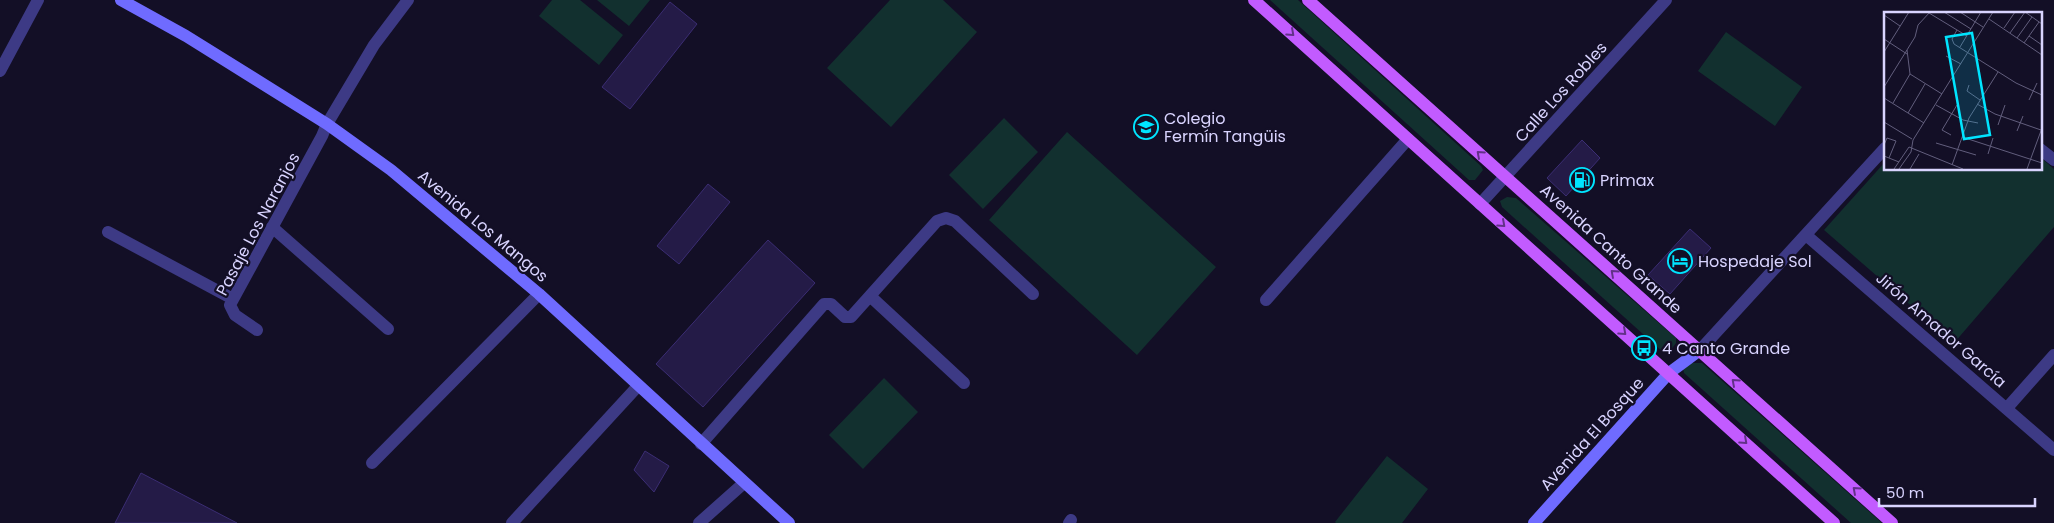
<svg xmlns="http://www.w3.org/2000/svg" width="2054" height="523" font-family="Poppins,sans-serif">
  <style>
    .green { fill: #12302f }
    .building { fill: #241b47; stroke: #3b2d73 }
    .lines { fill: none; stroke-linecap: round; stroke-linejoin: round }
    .street { stroke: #3d3a85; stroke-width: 12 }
    .secondary { stroke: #6f6bff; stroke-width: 12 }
    .primary { stroke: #c25bff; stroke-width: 12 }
    .oneway { stroke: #623188 }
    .labels { text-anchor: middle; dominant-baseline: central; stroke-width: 4.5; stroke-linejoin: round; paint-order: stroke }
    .street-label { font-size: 16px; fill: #d9d4ff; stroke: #130f26 }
    .poi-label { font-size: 16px; fill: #d9d4ff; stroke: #130f26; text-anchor: start }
    .inset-road { fill: none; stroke: #625e7d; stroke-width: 1 }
    .view { fill: #00e5ff; fill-opacity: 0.15; stroke: #00e5ff; stroke-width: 2.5 }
    .inset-edge { fill: none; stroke: #d9d4ff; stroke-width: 2.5 }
  </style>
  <rect width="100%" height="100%" fill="#130f26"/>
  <!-- green -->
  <path class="green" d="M 552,0 L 580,0 L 623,35 L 599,65 L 539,16 Z
    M 597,0 L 650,0 L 629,26 Z
    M 890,0 L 943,0 L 977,32 L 891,127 L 827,68 Z
    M 1270,0 L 1298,0 L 1481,166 L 1483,170 L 1475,180 L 1469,180 Z
    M 1726,32 L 1802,87 L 1775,126 L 1698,71 Z
    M 1004,118 L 1038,152 L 983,209 L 949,175 Z
    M 1067,132 L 1216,267 L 1137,355 L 989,220 Z
    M 2040,157 L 2054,169 L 2054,227 L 1954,343 L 1824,230 L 1885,162 L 1885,169 L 2040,169 Z
    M 1507,197 L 1516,198 L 1676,338 L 1676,343 L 1670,351 L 1664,353 L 1502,207 L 1500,201 Z
    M 1689,363 L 1702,363 L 1882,523 L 1851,523 L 1684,373 L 1683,368 Z
    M 884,378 L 918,412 L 863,469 L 829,435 Z
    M 1387,456 L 1428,489 L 1402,523 L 1336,523 L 1335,522 Z"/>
  <!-- building -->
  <path class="building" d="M 670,2 L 697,24 L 630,109 L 602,87 Z
    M 1582,140 L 1600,158 L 1566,196 L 1547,178 Z
    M 708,184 L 730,202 L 679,264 L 657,246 Z
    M 1690,229 L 1711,248 L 1670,294 L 1648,275 Z
    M 768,240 L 815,283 L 703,407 L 656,364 Z
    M 645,451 L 669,466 L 654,492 L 634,470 Z
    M 141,473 L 237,523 L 115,523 Z"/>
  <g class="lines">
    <!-- street -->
    <path class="street" d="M 0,71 L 38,0
      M 2040,149 L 2054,160
      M 1480,204 L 1666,0
      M 272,227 L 388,329
      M 108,232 L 233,299
      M 1806,235 L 2054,450
      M 870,296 L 964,383
      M 1266,300 L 1408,139
      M 257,330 L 235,315 L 230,305 L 322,136 L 327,124 L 374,45 L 408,0
      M 1700,350 L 1885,148
      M 2007,408 L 2054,355
      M 701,444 L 824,304 L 831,304 L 845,317 L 851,317 L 937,221 L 946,218 L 955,221 L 1033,294
      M 372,463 L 539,294
      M 512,523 L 638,386
      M 699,523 L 744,483
      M 1069,523 L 1071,520"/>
    <!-- secondary -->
    <path class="secondary" d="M 121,0 L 186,36 L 327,124 L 391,170 L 539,294 L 789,523
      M 1534,523 L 1669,373 L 1700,350"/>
    <!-- primary -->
    <path class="primary" d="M 1254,0 L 1834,523
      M 1308,0 L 1892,523"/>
  </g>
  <!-- one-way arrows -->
  <defs><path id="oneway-chevron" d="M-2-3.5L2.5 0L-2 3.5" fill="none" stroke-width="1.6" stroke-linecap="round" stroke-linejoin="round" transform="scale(1.25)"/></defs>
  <g class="oneway">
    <use href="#oneway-chevron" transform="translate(1291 33) rotate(42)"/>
    <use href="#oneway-chevron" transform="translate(1480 154) rotate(-138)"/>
    <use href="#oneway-chevron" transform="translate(1502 224) rotate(42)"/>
    <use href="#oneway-chevron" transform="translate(1614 273) rotate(-138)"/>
    <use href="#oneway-chevron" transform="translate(1623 332) rotate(42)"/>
    <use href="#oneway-chevron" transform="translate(1735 382) rotate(-138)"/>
    <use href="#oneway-chevron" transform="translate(1744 441) rotate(42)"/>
    <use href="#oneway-chevron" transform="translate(1856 490) rotate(-138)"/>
  </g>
  <!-- icons -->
  <defs>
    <symbol id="school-ring" viewBox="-11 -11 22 22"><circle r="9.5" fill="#130f26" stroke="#00e5ff" stroke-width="1.5"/><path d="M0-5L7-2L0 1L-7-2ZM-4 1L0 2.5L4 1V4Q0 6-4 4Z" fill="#00e5ff"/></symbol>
    <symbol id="fuel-ring" viewBox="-11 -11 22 22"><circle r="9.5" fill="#130f26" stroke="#00e5ff" stroke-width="1.5"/><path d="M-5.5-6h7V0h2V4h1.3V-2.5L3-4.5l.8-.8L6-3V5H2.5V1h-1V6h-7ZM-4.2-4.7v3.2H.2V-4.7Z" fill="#00e5ff"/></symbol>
    <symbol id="hotel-ring" viewBox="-11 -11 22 22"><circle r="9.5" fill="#130f26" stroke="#00e5ff" stroke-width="1.5"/><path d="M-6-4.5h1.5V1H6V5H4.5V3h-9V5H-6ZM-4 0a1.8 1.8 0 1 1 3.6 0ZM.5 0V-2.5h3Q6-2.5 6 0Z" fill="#00e5ff"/></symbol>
    <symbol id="bus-ring" viewBox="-11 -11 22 22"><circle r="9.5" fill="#130f26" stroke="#00e5ff" stroke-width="1.5"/><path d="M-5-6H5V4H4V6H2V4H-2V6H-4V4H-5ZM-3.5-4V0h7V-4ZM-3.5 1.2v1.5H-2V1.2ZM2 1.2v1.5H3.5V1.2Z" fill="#00e5ff"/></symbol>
  </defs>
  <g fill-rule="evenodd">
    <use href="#school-ring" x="1132" y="113" width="28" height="28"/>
    <use href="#fuel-ring" x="1568" y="166" width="28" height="28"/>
    <use href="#hotel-ring" x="1666" y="247" width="28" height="28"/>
    <use href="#bus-ring" x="1630" y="334" width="28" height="28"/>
  </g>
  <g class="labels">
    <!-- street labels -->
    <g class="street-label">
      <text transform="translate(1561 92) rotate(-48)">Calle Los Robles</text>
      <text transform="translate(258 224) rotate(-62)">Pasaje Los Naranjos</text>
      <text transform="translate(483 226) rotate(40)">Avenida Los Mangos</text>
      <text transform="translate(1611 249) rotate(42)">Avenida Canto Grande</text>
      <text transform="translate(1941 330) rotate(41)">Jirón Amador García</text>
      <text transform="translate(1592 434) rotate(-48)">Avenida El Bosque</text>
    </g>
    <!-- poi labels -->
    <g class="poi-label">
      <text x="1164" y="118">Colegio<tspan x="1164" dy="18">Fermín Tangüis</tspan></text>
      <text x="1600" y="180">Primax</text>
      <text x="1698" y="261">Hospedaje Sol</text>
      <text x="1662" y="348">4 Canto Grande</text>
    </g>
  </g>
  <!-- overview -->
  <g transform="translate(1884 12)">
    <rect width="158" height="158" fill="#130f26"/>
    <path class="inset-road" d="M 60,0 L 87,17M 76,0 L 99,15M 141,0 L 158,12M 45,1 L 83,24M 0,3 L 16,14M 105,7 L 158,43M 120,16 L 131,0M 73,18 L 68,27 L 70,32 L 132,71 L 158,83M 126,21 L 141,0M 145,24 L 158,33M 133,26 L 148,5M 0,27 L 23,42M 140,31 L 155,10M 76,35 L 97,0M 23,38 L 26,62 L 58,82M 0,40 L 25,0M 62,44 L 77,52M 85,73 L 83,79 L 96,88M 0,75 L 31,25 L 34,13 L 46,0M 0,86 L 40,111M 145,88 L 153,71M 9,91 L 26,62M 93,92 L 111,102 L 157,118M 52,93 L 79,108 L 94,111M 24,101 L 41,72M 0,110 L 28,127M 114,113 L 121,93M 133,119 L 139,104M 67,123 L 58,118 L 73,93M 78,125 L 158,151M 52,131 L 92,143M 0,133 L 3,126 L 12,129 L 5,146M 25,135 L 79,157M 104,142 L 109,126M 0,144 L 15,150M 68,153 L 85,106 L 114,60M 10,157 L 25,135M 15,157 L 27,140 L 29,128 L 109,0M 26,157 L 35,142M 143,157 L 158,116"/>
    <path class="view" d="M 88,21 L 106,123 L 80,127 L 62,25 Z"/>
    <rect width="158" height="158" class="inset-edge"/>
  </g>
  <!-- scale -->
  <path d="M1879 498v8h156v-8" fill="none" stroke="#d9d4ff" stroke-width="2.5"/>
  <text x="1886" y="498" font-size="15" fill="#d9d4ff" stroke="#130f26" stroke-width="4" paint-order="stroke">50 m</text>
</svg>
